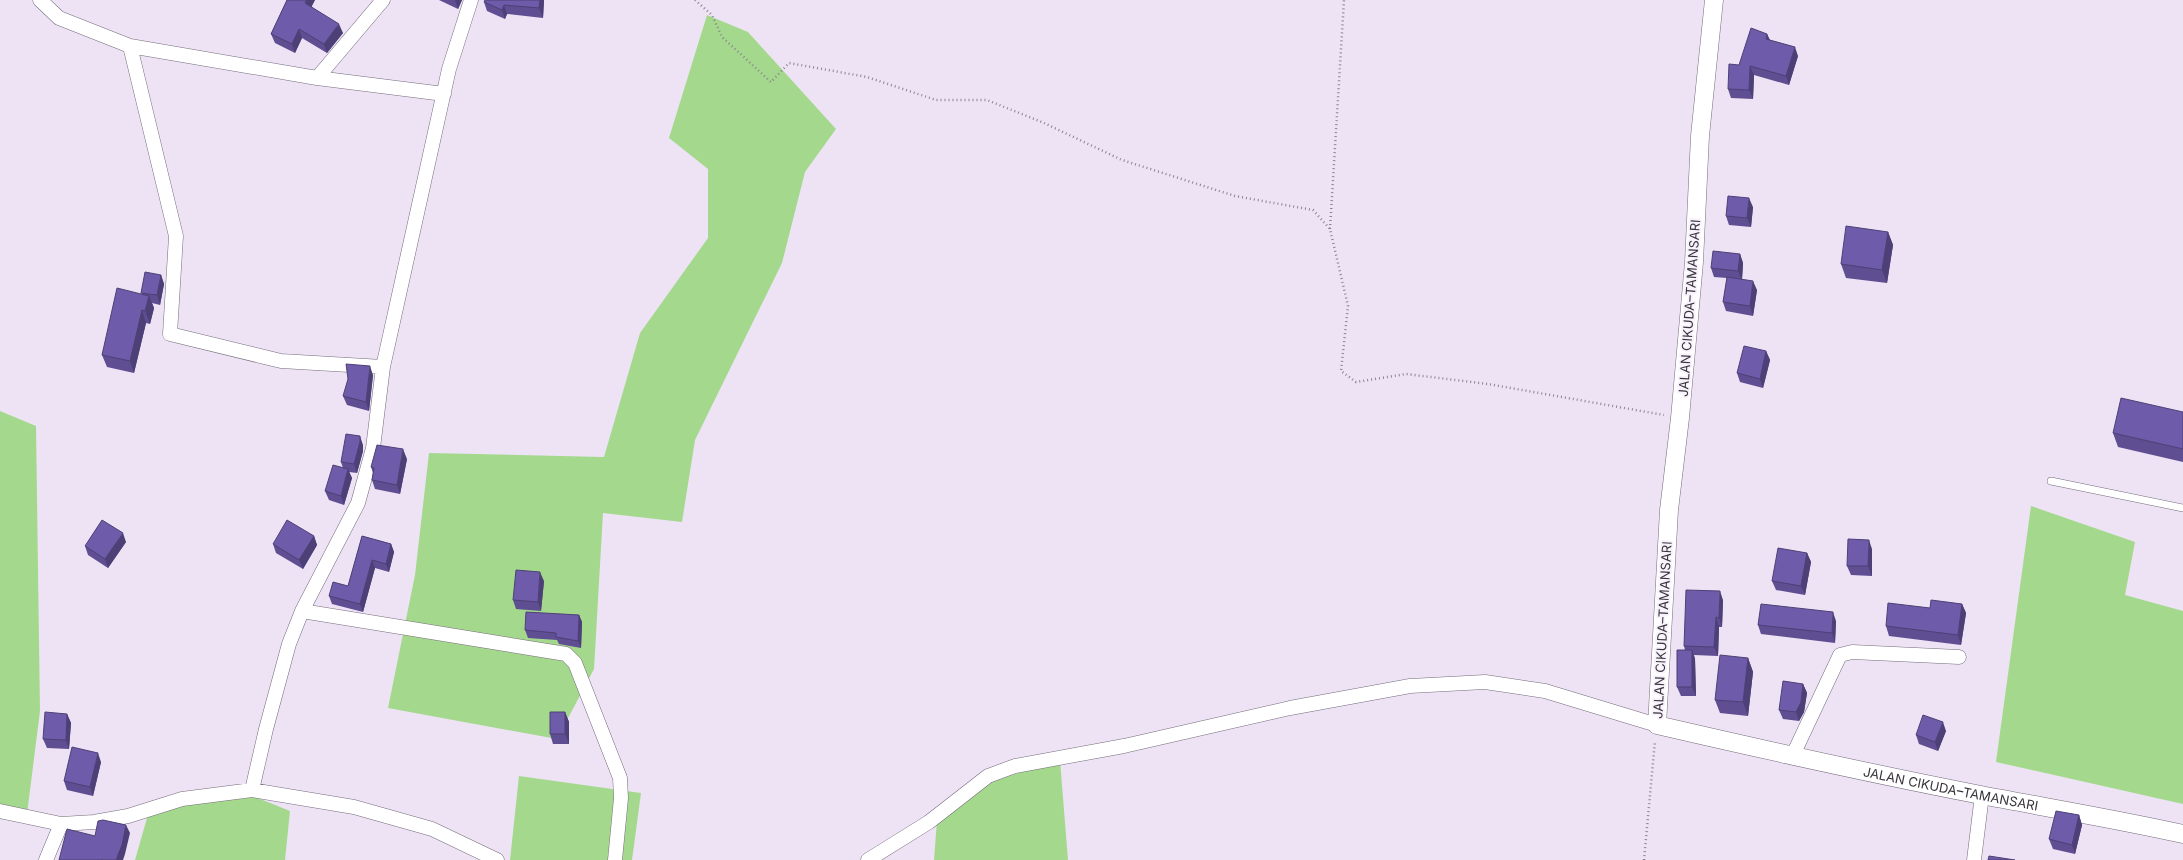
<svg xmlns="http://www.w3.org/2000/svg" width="2183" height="860" font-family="Inter,sans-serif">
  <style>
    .green { fill: #a4d98d }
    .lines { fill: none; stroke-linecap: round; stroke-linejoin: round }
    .service-casing { stroke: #756c7b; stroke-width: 8 }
    .minor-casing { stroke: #756c7b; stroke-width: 15 }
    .tertiary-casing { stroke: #756c7b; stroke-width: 19 }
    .path { stroke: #8b8591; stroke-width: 2.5; stroke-dasharray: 1 3; stroke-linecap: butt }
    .service { stroke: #fff; stroke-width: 7 }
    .minor { stroke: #fff; stroke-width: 14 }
    .tertiary { stroke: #fff; stroke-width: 18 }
    .wall { fill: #5f4e91 }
    .shaded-wall { fill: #4d4076 }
    .building { fill: #6e5ba9; stroke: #4d4076 }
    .labels { text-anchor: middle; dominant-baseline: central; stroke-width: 4; stroke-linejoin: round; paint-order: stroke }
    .street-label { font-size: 13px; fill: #38343b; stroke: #f8f2fd }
  </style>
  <rect width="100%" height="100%" fill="#ede3f5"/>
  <!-- green -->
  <path class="green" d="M 707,15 L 748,32 L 836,129 L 805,172 L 782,263 L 695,440 L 682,522 L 603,513 L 594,669 L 557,739 L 388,708 L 415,575 L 429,453 L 604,457 L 640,333 L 708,238 L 708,169 L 669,138 Z
    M 0,411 L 36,426 L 40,711 L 26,822 L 0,819 Z
    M 2031,506 L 2135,542 L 2125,595 L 2183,611 L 2183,804 L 1996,762 Z
    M 1060,760 L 1068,860 L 934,860 L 937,820 L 986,783 Z
    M 519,776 L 641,793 L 632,860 L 510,860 Z
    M 245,793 L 290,811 L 285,860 L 135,860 L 149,811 Z"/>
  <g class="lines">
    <defs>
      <path id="service" d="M 2051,481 L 2183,508"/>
      <path id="minor" d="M 40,0 L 59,18 L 130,46 L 317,78 L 444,94
        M 130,46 L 176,236 L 170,334 L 281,361 L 383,367
        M 317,78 L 383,0
        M 302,611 L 566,654 L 575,663 L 620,778 L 621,798 L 615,860
        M 1792,757 L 1840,655 L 1852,652 L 1959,657
        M 252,790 L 266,729 L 289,644 L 302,611 L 358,503 L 373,448 L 383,367 L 449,69 L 471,0
        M 0,811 L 61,824
        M 46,860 L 61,824 L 94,822 L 128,816 L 182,799 L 252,790 L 354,807 L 432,829 L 497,860
        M 868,860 L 929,822 L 988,776 L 1015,766 L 1124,746 L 1290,708 L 1410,686 L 1485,682 L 1545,691 L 1657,725
        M 1974,860 L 1982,795"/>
      <g id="tertiary">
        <path id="s1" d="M 1714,0 L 1700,136 L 1694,262 L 1680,418 L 1669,510 L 1657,725 C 1765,750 1873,774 1981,795 C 2049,808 2116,819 2183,834"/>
      </g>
    </defs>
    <!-- service casing -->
    <use href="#service" class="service-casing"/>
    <!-- minor casing -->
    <use href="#minor" class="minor-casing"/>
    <!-- tertiary casing -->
    <use href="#tertiary" class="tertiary-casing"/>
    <!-- path -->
    <path class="path" d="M 695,0 L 712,15 L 722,37 L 771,82 L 789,63 L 867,77 L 936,100 L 987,100 L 1044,123 L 1122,160 L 1235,196 L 1313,210 L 1330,229 L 1348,306 L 1341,371 L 1356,382 L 1406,374 L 1488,384 L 1664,415
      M 1330,229 L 1344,0
      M 1644,860 L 1655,741"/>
    <!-- service -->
    <use href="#service" class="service"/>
    <!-- minor -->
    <use href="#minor" class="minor"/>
    <!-- tertiary -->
    <use href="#tertiary" class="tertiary"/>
  </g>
  <!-- wall -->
  <path class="wall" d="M 287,0 L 315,0 L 311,6 L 343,33 L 327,53 L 302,38 L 295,53 L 275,43 L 271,34 Z
    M 439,0 L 462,0 L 458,9 Z
    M 544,0 L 543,18 L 507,14 L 505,19 L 487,11 L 484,2 Z
    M 1767,34 L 1770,40 L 1798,56 L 1789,85 L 1754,75 L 1753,99 L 1731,98 L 1728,89 L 1739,65 Z
    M 1753,207 L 1751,227 L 1729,225 L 1726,216 Z
    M 1888,232 L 1893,245 L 1887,283 L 1846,278 L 1841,264 Z
    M 1740,254 L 1743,263 L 1742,279 L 1757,290 L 1753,316 L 1726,311 L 1723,302 L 1727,278 L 1714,277 L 1711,268 Z
    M 161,275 L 164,284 L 160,305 L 152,303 L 154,308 L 150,324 L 146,323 L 134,373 L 107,367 L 102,355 L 142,294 L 141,293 Z
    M 1766,351 L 1770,360 L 1763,388 L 1740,382 L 1737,373 Z
    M 373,375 L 369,411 L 347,405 L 343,396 Z
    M 2183,412 L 2183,462 L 2118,447 L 2113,433 Z
    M 363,445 L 363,451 L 357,473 L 349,472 L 352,478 L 344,505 L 329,500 L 325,491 L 343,468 L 341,462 Z
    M 407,459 L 400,494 L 375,489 L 372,480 L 373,473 L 371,467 Z
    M 314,536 L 317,545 L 303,569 L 276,553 L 273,544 Z
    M 362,536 L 391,544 L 394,552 L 389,572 L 375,568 L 363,612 L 332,604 L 329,596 L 348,586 Z
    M 126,542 L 108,568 L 88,555 L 85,546 Z
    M 1872,549 L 1872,576 L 1851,575 L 1847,566 Z
    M 1807,553 L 1811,562 L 1805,595 L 1776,590 L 1772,581 Z
    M 544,581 L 541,611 L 516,609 L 513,600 Z
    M 1723,600 L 1722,627 L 1719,627 L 1718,656 L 1694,655 L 1695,659 L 1696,696 L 1681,696 L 1677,687 L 1685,650 L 1684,646 Z
    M 1962,604 L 1966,613 L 1961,645 L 1889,636 L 1886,626 L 1930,608 Z
    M 579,615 L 582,622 L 581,648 L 559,644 L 557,640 L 528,638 L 525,630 Z
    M 1836,621 L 1835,643 L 1761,634 L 1758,625 Z
    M 1748,658 L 1753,672 L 1748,716 L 1720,713 L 1715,700 Z
    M 1803,684 L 1807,693 L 1804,712 L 1799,721 L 1783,719 L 1779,710 Z
    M 565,712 L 569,722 L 569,744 L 553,744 L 550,734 Z
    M 67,714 L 71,723 L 69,749 L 47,748 L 43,739 Z
    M 1946,731 L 1938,751 L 1919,744 L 1916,735 Z
    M 101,762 L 93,796 L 67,790 L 64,781 Z
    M 2079,815 L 2082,825 L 2075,854 L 2053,849 L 2049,839 Z"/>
  <!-- shaded-wall -->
  <path class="shaded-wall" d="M 307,0 L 315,0 L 309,12 L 305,3 Z
    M 455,0 L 462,0 L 458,9 Z
    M 540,0 L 544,0 L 543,18 L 539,8 Z
    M 504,5 L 507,14 L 505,19 L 502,10 Z
    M 339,24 L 343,33 L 327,53 L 324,44 Z
    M 299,29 L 302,38 L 295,53 L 292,44 Z
    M 1767,34 L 1771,43 L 1766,39 Z
    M 1795,47 L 1798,56 L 1789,85 L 1786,76 Z
    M 1750,66 L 1754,75 L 1753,99 L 1749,90 Z
    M 1749,198 L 1753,207 L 1751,227 L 1747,218 Z
    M 1888,232 L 1893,245 L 1887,283 L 1882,270 Z
    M 1740,254 L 1743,263 L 1742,280 L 1738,271 Z
    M 161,275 L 164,284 L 160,305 L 157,295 Z
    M 1753,281 L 1757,290 L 1753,316 L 1750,306 Z
    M 149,296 L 154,308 L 150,324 L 145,311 Z
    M 142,310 L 146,323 L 134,373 L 130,361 Z
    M 1766,351 L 1770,360 L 1763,388 L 1760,379 Z
    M 370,366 L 373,375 L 369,411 L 366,402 Z
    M 360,436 L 363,445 L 363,451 L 357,473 L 354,464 Z
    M 403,449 L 407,459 L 400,494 L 397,485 Z
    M 348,469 L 352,478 L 344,505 L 341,496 Z
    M 123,533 L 126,542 L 108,568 L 105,559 Z
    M 314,536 L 317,545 L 303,569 L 299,560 Z
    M 1869,540 L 1872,549 L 1872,576 L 1868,566 Z
    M 391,544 L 394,552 L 389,572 L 386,564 Z
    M 1807,553 L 1811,562 L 1805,595 L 1801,586 Z
    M 372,560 L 375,568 L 363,612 L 360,604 Z
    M 540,572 L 544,581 L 541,611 L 538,602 Z
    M 1720,591 L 1723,600 L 1722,627 L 1719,618 Z
    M 1962,604 L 1966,613 L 1961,645 L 1958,635 Z
    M 1833,612 L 1836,621 L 1835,643 L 1832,633 Z
    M 579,615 L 582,622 L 581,648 L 578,641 Z
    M 1716,617 L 1719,627 L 1718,656 L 1714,647 Z
    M 1692,650 L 1695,659 L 1696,696 L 1692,687 Z
    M 1748,658 L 1753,672 L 1748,716 L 1743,702 Z
    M 1803,684 L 1807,693 L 1804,712 L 1799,721 L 1796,712 Z
    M 565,712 L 569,722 L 569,744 L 565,734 Z
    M 67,714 L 71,723 L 69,749 L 66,740 Z
    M 1943,722 L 1946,731 L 1938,751 L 1935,742 Z
    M 98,753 L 101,762 L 93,796 L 90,787 Z
    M 2079,815 L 2082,825 L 2075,854 L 2072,845 Z
    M 126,825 L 130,833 L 125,854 L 123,860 L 116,860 Z"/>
  <!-- building -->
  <path class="building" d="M 287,0 L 307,0 L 305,3 L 339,24 L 324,44 L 299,29 L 292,44 L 271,34 Z
    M 485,0 L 540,0 L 539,8 L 504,5 L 502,10 L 484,2 Z
    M 1751,28 L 1767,34 L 1766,39 L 1795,47 L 1786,76 L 1750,66 L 1749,90 L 1728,89 L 1729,64 L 1739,65 Z
    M 1728,196 L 1749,198 L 1747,218 L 1726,216 Z
    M 1846,226 L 1888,232 L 1882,270 L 1841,264 Z
    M 1713,251 L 1740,254 L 1738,271 L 1711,268 Z
    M 145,272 L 161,275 L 157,295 L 141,293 Z
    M 1727,277 L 1753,281 L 1750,306 L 1723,302 Z
    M 117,288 L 149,296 L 145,311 L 142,310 L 130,361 L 102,355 Z
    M 1744,346 L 1766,351 L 1760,379 L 1737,373 Z
    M 346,364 L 370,366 L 366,402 L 343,396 L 348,379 Z
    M 2121,398 L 2183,412 L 2183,449 L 2113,433 Z
    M 346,434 L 360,436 L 360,442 L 354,464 L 341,462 Z
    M 377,445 L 403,449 L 397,485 L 372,480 L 374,468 L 371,467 Z
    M 333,465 L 348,469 L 341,496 L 325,491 Z
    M 102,520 L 123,533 L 105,559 L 85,546 Z
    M 287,520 L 314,536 L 299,560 L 273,544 Z
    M 362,536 L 391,544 L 386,564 L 372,560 L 360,604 L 329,596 L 333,582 L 348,586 Z
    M 1848,539 L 1869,540 L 1868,566 L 1847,566 Z
    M 1778,548 L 1807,553 L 1801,586 L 1772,581 Z
    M 516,570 L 540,572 L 538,602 L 513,600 Z
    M 1686,590 L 1720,591 L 1719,618 L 1716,617 L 1714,647 L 1684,646 Z
    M 1931,600 L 1962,604 L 1958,635 L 1886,626 L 1888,603 L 1930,608 Z
    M 1761,604 L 1833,612 L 1832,633 L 1758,625 Z
    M 526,612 L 579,615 L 578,641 L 556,637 L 556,633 L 525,630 Z
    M 1677,650 L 1692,650 L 1692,687 L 1677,687 Z
    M 1720,655 L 1748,658 L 1743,702 L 1715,700 Z
    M 1783,681 L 1803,684 L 1801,702 L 1796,712 L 1779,710 Z
    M 45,712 L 67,714 L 66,740 L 43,739 Z
    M 550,712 L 565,712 L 565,734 L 550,734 Z
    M 1923,715 L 1943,722 L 1935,742 L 1916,735 Z
    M 72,747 L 98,753 L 90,787 L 64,781 Z
    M 2056,811 L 2079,815 L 2072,845 L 2049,839 Z
    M 103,820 L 126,825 L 122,845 L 116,860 L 104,860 L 102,859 L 102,860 L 59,860 L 67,829 L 95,836 L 98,821 Z
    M 1989,856 L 2015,860 L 1988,860 Z"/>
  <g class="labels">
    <!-- street labels -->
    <g class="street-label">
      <text transform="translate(1689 308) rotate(-86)">JALAN CIKUDA–TAMANSARI</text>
      <text transform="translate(1662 630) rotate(-87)">JALAN CIKUDA–TAMANSARI</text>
      <text stroke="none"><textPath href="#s1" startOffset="1028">JALAN CIKUDA–TAMANSARI</textPath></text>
    </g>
  </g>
</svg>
